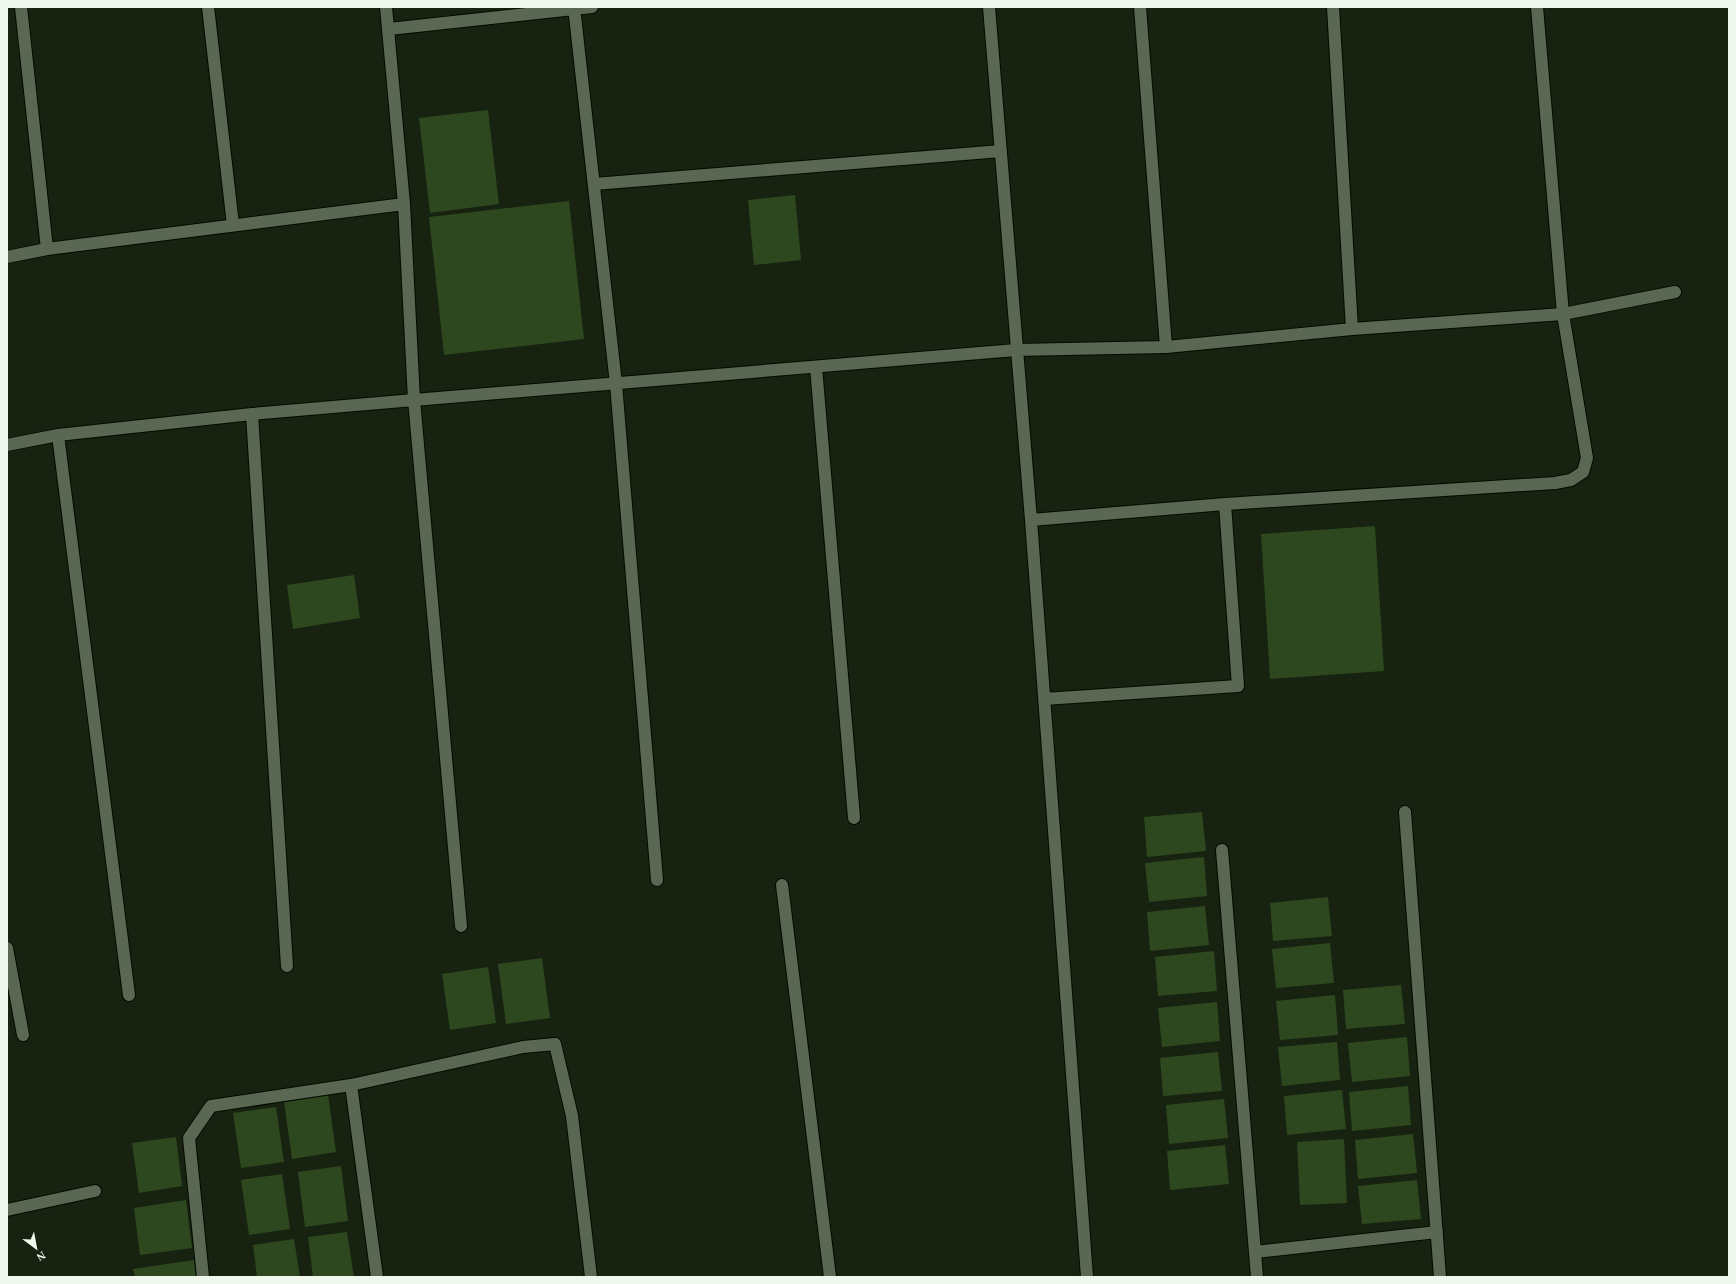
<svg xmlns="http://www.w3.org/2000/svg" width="1736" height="1284" font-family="Georgia,serif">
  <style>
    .building { fill: #2d481e }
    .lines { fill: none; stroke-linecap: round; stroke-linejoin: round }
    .lane-casing { stroke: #030b01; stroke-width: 14 }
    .street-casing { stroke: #030b01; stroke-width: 14 }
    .lane { stroke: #596753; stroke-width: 12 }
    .street { stroke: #596753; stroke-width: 12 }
  </style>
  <rect width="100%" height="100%" fill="#172211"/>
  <!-- building -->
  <path class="building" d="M 488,110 L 499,204 L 430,213 L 419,118 Z
    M 795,195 L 801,260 L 754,265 L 748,200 Z
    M 569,201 L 584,339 L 444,355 L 429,217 Z
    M 1375,526 L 1384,671 L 1270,679 L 1261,534 Z
    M 354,575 L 360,618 L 293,629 L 287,585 Z
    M 1202,812 L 1206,851 L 1147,857 L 1144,817 Z
    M 1204,857 L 1207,896 L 1149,902 L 1145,863 Z
    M 1328,897 L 1332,936 L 1273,941 L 1270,903 Z
    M 1205,906 L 1209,945 L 1150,951 L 1147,912 Z
    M 1330,943 L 1334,983 L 1276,988 L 1272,949 Z
    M 1214,951 L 1217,991 L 1158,996 L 1155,957 Z
    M 542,958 L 550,1018 L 506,1024 L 498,964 Z
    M 488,967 L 496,1023 L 450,1030 L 442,974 Z
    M 1401,985 L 1405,1024 L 1346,1029 L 1343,990 Z
    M 1335,995 L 1338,1035 L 1280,1040 L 1276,1001 Z
    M 1217,1002 L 1220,1041 L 1162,1047 L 1158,1008 Z
    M 1407,1037 L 1410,1076 L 1352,1082 L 1348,1043 Z
    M 1337,1042 L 1340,1080 L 1282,1086 L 1278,1047 Z
    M 1218,1052 L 1222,1091 L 1163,1096 L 1160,1058 Z
    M 1408,1086 L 1411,1125 L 1352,1131 L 1349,1092 Z
    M 1342,1090 L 1346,1129 L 1287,1135 L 1284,1096 Z
    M 328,1095 L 336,1152 L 292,1159 L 284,1102 Z
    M 1224,1099 L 1228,1138 L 1169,1144 L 1166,1105 Z
    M 276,1107 L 284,1162 L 241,1168 L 233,1113 Z
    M 1413,1134 L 1417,1173 L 1358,1179 L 1355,1140 Z
    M 176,1137 L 182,1186 L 139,1193 L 132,1143 Z
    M 1344,1139 L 1347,1203 L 1300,1205 L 1297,1142 Z
    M 1225,1145 L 1229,1184 L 1170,1190 L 1167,1151 Z
    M 341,1166 L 348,1221 L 305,1227 L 298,1172 Z
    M 282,1174 L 290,1229 L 249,1235 L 241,1180 Z
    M 1417,1180 L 1421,1219 L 1362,1224 L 1358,1186 Z
    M 186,1200 L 192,1248 L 140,1255 L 134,1208 Z
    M 347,1232 L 354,1277 L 313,1277 L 308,1237 Z
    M 294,1239 L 300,1277 L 257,1277 L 253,1245 Z
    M 194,1260 L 196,1277 L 135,1277 L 133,1269 Z"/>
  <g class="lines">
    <defs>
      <path id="lane" d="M 782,885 L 830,1277"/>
      <path id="street" d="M 21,7 L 47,249
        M 208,7 L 233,225
        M 386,7 L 404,204 L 414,400 L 461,926
        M 574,7 L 616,384 L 657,880
        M 989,7 L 1031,520 L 1087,1277
        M 1140,7 L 1166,347
        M 1333,7 L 1352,329
        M 389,29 L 592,7
        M 594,184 L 1001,151
        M 7,257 L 47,249 L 404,204
        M 816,367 L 854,818
        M 252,414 L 287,966
        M 58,435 L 129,995
        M 7,445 L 58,435 L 252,414 L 414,400 L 1016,350 L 1166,347 L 1352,329 L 1563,314 L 1675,292
        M 1031,520 L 1225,504 L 1555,483 L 1571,480 L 1583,472 L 1587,458 L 1563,314 L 1537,7
        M 1044,699 L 1238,686 L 1225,504
        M 1405,812 L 1440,1277
        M 1222,850 L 1257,1277
        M 7,948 L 23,1035
        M 351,1085 L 523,1047 L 555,1044 L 572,1116 L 591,1277
        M 7,1210 L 95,1191
        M 1255,1252 L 1437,1232
        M 203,1277 L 189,1138 L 211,1106 L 351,1085 L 377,1277"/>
    </defs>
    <!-- lane casing -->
    <use href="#lane" class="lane-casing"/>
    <!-- street casing -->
    <use href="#street" class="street-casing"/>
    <!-- lane -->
    <use href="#lane" class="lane"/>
    <!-- street -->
    <use href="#street" class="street"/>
  </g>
  <!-- border -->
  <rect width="1736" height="1284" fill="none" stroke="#f0f7ec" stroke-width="16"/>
  <!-- north arrow -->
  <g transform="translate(36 1248) rotate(148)" stroke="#172211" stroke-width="3" paint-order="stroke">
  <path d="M0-3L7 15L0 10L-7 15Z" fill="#f0f7ec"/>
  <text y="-6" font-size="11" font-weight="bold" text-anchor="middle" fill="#f0f7ec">N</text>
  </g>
</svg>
